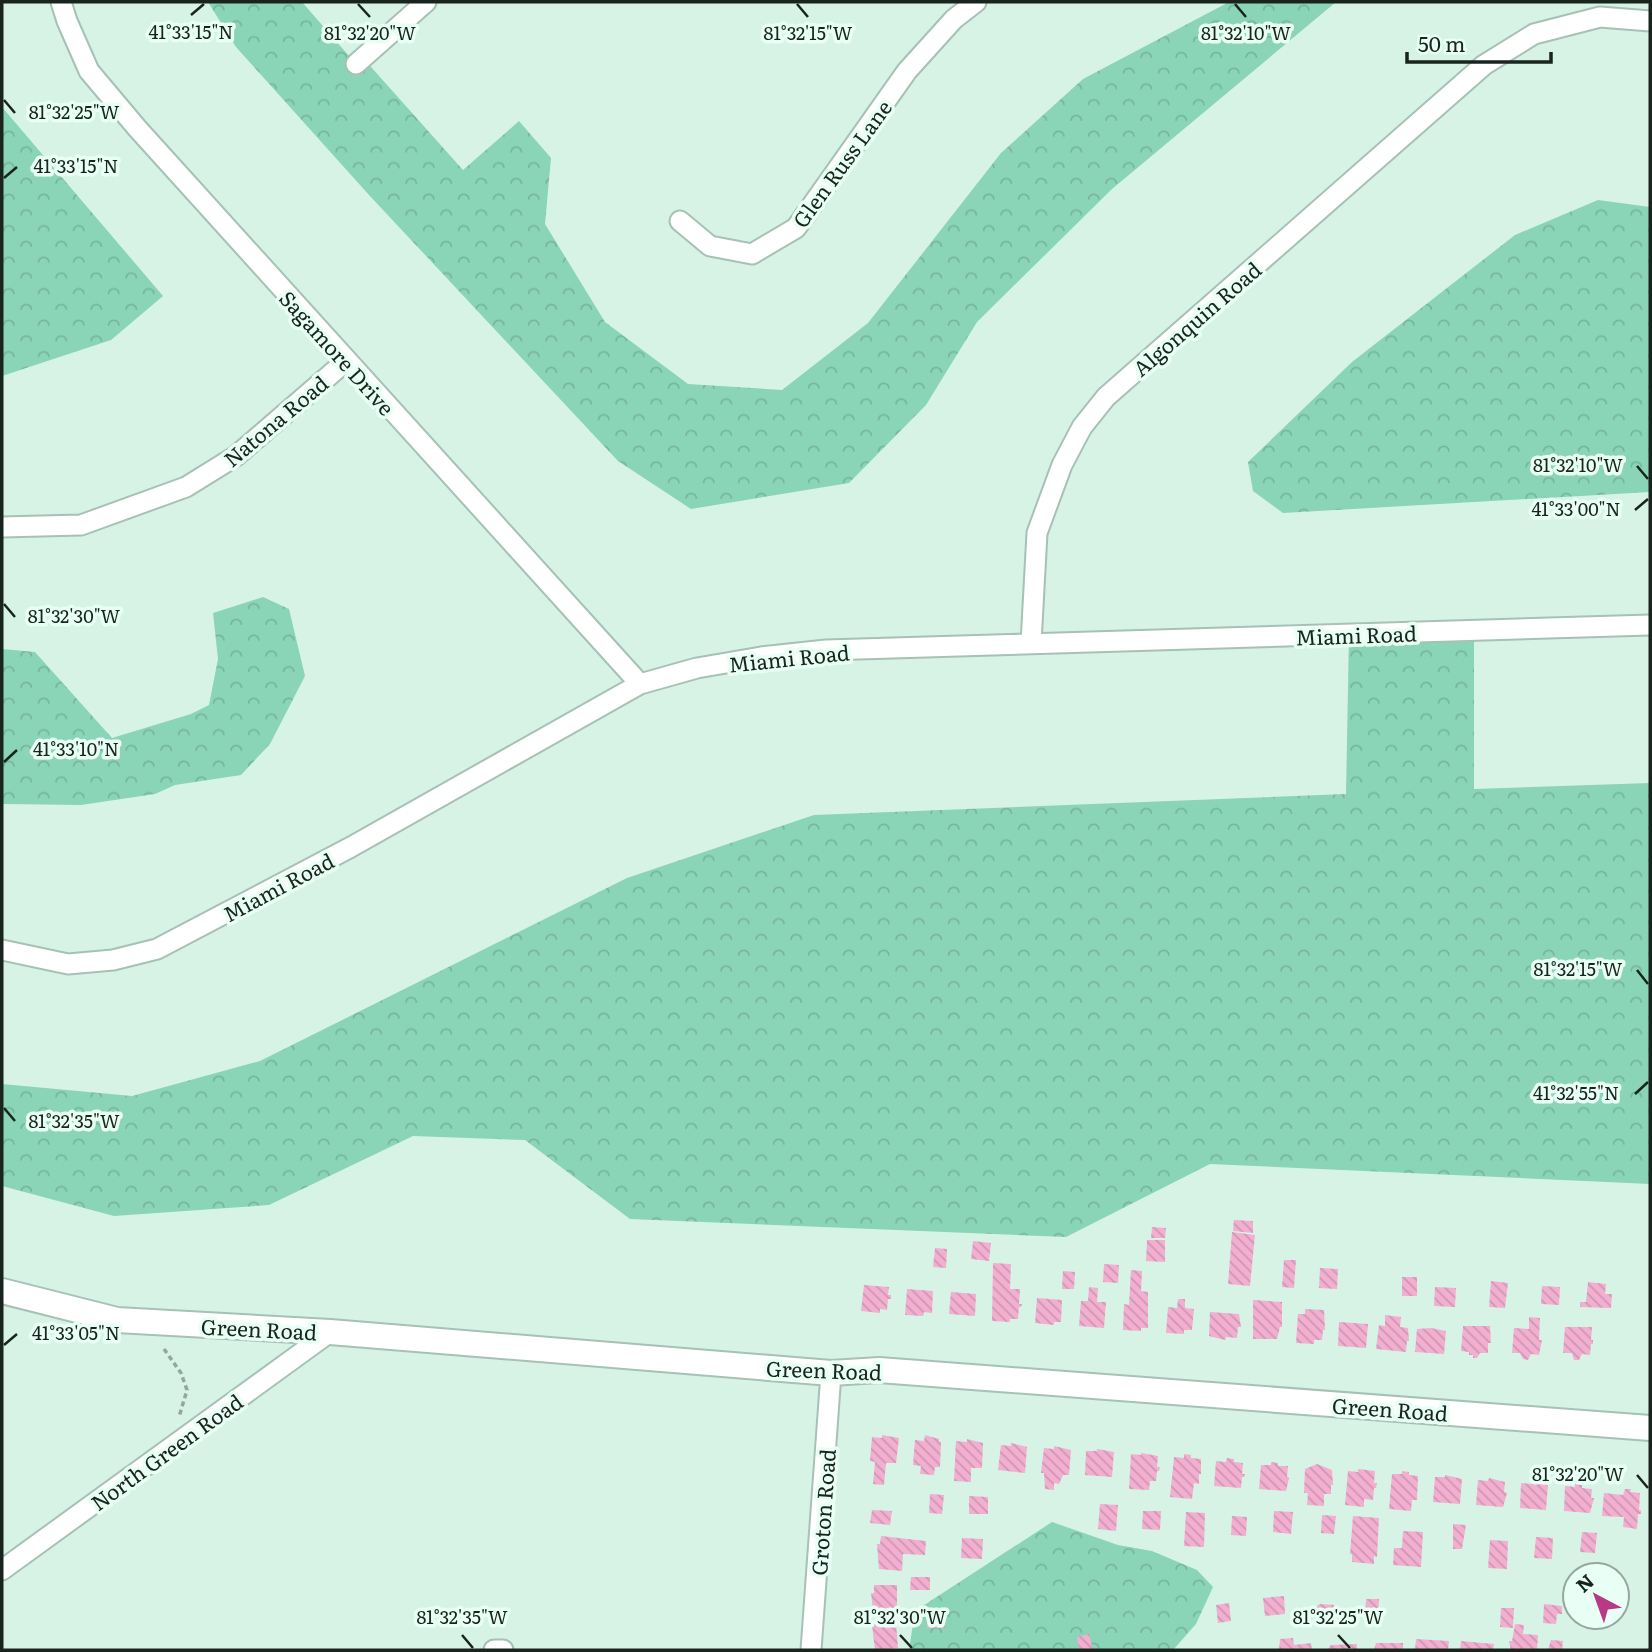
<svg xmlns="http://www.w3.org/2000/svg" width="1652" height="1652" font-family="Literata,serif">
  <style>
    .forest { fill: url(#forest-crowns) }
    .building { fill: url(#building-back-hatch) }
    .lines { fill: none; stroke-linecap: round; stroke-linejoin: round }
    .minor-casing { stroke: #a6c1b5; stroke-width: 23 }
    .major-casing { stroke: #a6c1b5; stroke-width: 28 }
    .path { stroke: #92a89e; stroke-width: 3.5; stroke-dasharray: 5 3.5; stroke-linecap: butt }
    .minor { stroke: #fff; stroke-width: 19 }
    .major { stroke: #fff; stroke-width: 24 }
    .ticks { fill: none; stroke: #19241f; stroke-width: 2.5 }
    .labels { text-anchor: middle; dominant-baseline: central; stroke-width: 7; stroke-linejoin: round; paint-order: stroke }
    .street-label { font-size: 21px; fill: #19241f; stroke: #e8fff5 }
    .ticks-label { font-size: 18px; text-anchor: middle; fill: #19241f; stroke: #e8fff5; stroke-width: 7; stroke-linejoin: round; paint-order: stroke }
  </style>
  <defs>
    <pattern id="forest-crowns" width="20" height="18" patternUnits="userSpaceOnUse" patternTransform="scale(1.75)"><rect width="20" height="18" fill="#8ad4b7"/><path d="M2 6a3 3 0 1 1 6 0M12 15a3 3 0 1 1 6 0" fill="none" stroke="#76b69d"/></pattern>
    <pattern id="building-back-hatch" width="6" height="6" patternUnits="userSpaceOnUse" patternTransform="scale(1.75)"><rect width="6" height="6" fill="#f2afd0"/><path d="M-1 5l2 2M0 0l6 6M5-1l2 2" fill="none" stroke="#cf96b2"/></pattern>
  </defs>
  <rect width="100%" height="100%" fill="#d7f3e6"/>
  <!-- forest -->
  <path class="forest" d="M 208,2 L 302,2 L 356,64 L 363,58 L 463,170 L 519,121 L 551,158 L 545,224 L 605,322 L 688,384 L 782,390 L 868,323 L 1001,153 L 1083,79 L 1229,2 L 1336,2 L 1112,189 L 977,322 L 926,405 L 849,483 L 691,509 L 618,461 L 369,195 L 236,47 Z
    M 2,107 L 163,296 L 111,340 L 2,376 Z
    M 1598,200 L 1650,207 L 1650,492 L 1283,513 L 1253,491 L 1248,462 L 1352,362 L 1515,235 Z
    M 263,597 L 289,609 L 305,676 L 270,744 L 241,775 L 175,785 L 155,794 L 81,805 L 2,804 L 2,649 L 35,652 L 112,738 L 191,714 L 209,705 L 218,659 L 213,613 Z
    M 1474,630 L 1474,789 L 1650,783 L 1650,1184 L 1210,1164 L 1066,1237 L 630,1219 L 525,1140 L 413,1136 L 269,1205 L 114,1216 L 2,1186 L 2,1084 L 132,1096 L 260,1061 L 627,878 L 814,815 L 1346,794 L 1349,634 Z
    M 1052,1522 L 1118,1545 L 1152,1551 L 1197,1570 L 1213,1587 L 1196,1624 L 1173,1650 L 909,1650 L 915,1611 Z"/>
  <!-- building -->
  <path class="building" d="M 1234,1220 L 1253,1221 L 1253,1233 L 1233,1231 Z
    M 1152,1227 L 1166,1228 L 1165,1238 L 1151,1238 Z
    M 1232,1232 L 1255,1235 L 1250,1286 L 1228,1284 Z
    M 1147,1240 L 1165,1240 L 1165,1262 L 1146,1261 Z
    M 973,1241 L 991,1243 L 989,1261 L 971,1259 Z
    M 935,1248 L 947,1249 L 946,1268 L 933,1267 Z
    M 1284,1260 L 1296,1260 L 1294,1288 L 1282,1287 Z
    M 993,1263 L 1011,1264 L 1010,1289 L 1020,1289 L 1019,1304 L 1022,1304 L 1021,1307 L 1019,1307 L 1018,1319 L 1010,1319 L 1010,1322 L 992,1321 Z
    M 1104,1264 L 1119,1265 L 1118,1283 L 1103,1282 Z
    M 1320,1268 L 1338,1269 L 1337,1289 L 1319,1288 Z
    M 1131,1270 L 1142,1271 L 1141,1291 L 1148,1292 L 1148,1328 L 1141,1328 L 1141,1331 L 1123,1330 L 1124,1304 L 1129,1305 Z
    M 1063,1271 L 1075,1272 L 1074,1289 L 1062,1289 Z
    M 1402,1277 L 1417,1277 L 1417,1296 L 1402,1296 Z
    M 1491,1281 L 1508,1283 L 1505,1308 L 1489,1307 Z
    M 1588,1282 L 1606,1284 L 1605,1294 L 1612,1294 L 1611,1308 L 1580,1307 L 1580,1302 L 1586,1302 Z
    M 864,1285 L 889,1287 L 888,1295 L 891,1295 L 891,1299 L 888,1299 L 887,1310 L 880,1309 L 880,1313 L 861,1311 Z
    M 1542,1286 L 1560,1287 L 1559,1305 L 1541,1304 Z
    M 1089,1287 L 1098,1288 L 1097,1302 L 1106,1302 L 1104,1328 L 1079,1326 L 1081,1301 L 1088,1301 Z
    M 1435,1287 L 1456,1288 L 1455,1307 L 1434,1306 Z
    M 907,1289 L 933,1291 L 932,1313 L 924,1312 L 923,1316 L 905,1315 Z
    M 951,1292 L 976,1294 L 975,1316 L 949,1314 Z
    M 1037,1298 L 1062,1300 L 1061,1322 L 1054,1322 L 1054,1325 L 1035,1323 Z
    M 1178,1299 L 1185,1299 L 1185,1308 L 1194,1309 L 1192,1330 L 1184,1330 L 1184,1334 L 1166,1333 L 1168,1307 L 1177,1308 Z
    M 1253,1300 L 1282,1302 L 1282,1327 L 1280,1327 L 1277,1339 L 1253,1339 Z
    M 1305,1309 L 1324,1310 L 1325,1330 L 1323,1330 L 1322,1340 L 1314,1340 L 1314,1344 L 1296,1343 L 1298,1314 L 1305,1314 Z
    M 1210,1312 L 1239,1314 L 1241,1327 L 1238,1327 L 1237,1338 L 1226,1337 L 1225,1340 L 1209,1336 Z
    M 1385,1315 L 1401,1317 L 1400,1327 L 1408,1328 L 1409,1341 L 1407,1341 L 1406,1352 L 1376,1349 L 1379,1325 L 1385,1326 Z
    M 1529,1317 L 1540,1318 L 1539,1340 L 1542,1340 L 1539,1355 L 1531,1354 L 1528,1360 L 1523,1359 L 1520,1353 L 1512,1353 L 1514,1328 L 1529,1329 Z
    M 1339,1322 L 1368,1324 L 1366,1348 L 1338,1346 Z
    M 1463,1326 L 1490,1326 L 1491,1343 L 1488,1343 L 1488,1353 L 1480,1353 L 1477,1358 L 1473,1358 L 1473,1355 L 1469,1355 L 1469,1352 L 1461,1351 Z
    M 1565,1327 L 1592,1327 L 1591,1340 L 1593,1340 L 1593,1344 L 1591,1344 L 1590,1355 L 1582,1354 L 1579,1360 L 1574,1360 L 1572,1353 L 1563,1353 Z
    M 1431,1328 L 1446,1331 L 1444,1354 L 1415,1352 L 1417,1329 Z
    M 882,1435 L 899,1438 L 896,1463 L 886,1463 L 884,1485 L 873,1484 L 875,1462 L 870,1461 L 872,1437 L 882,1438 Z
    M 925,1435 L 939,1439 L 939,1442 L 941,1442 L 940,1467 L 935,1467 L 934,1475 L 920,1474 L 921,1466 L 913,1465 L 915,1440 L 924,1441 Z
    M 967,1439 L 983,1443 L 982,1468 L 971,1468 L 971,1482 L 954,1481 L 956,1441 L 967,1442 Z
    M 1011,1443 L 1027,1447 L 1025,1473 L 998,1470 L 1001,1445 L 1011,1446 Z
    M 1054,1446 L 1071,1450 L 1069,1475 L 1063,1475 L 1059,1484 L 1054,1483 L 1054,1490 L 1045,1489 L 1044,1473 L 1041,1473 L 1044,1448 L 1054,1449 Z
    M 1097,1449 L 1114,1452 L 1112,1477 L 1085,1475 L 1086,1451 L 1097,1451 Z
    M 1141,1453 L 1158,1456 L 1157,1467 L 1160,1467 L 1159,1471 L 1157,1471 L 1156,1481 L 1150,1481 L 1149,1490 L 1129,1489 L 1131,1454 L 1141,1455 Z
    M 1184,1454 L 1191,1455 L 1191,1458 L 1201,1459 L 1201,1474 L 1199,1474 L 1199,1484 L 1194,1483 L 1192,1499 L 1170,1497 L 1174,1457 L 1184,1458 Z
    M 1227,1458 L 1234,1459 L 1234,1462 L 1243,1463 L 1242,1474 L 1245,1474 L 1244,1477 L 1242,1477 L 1241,1488 L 1214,1486 L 1216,1461 L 1226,1462 Z
    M 1271,1462 L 1278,1463 L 1278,1466 L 1288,1466 L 1287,1477 L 1289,1478 L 1286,1491 L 1259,1489 L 1261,1465 L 1271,1465 Z
    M 1317,1464 L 1332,1470 L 1333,1485 L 1331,1485 L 1331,1494 L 1324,1494 L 1324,1506 L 1307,1505 L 1308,1493 L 1304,1493 L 1305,1469 Z
    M 1358,1469 L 1375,1471 L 1374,1483 L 1377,1483 L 1376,1488 L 1374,1488 L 1373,1500 L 1364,1499 L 1364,1507 L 1345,1505 L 1348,1471 L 1358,1472 Z
    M 1402,1471 L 1409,1472 L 1409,1475 L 1418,1476 L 1417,1500 L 1412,1500 L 1411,1511 L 1389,1509 L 1392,1474 L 1402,1474 Z
    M 1445,1475 L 1462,1479 L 1460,1504 L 1433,1502 L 1435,1477 L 1445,1477 Z
    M 1489,1478 L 1505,1482 L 1504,1492 L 1507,1493 L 1503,1507 L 1476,1505 L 1478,1480 L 1488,1481 Z
    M 1532,1481 L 1548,1485 L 1546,1510 L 1520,1508 L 1521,1483 L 1532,1484 Z
    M 1575,1484 L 1582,1485 L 1582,1488 L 1592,1489 L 1591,1498 L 1594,1498 L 1590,1513 L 1564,1511 L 1565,1486 L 1575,1487 Z
    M 1625,1489 L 1631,1489 L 1630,1492 L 1640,1493 L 1639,1510 L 1641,1510 L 1641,1514 L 1638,1514 L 1637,1529 L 1623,1527 L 1624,1517 L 1602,1516 L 1604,1493 L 1623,1495 Z
    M 930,1494 L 944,1495 L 942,1514 L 929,1513 Z
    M 969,1496 L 988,1497 L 988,1514 L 969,1514 Z
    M 1100,1504 L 1118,1505 L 1116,1531 L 1098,1529 Z
    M 872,1510 L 892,1511 L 890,1525 L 870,1523 Z
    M 1143,1511 L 1161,1511 L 1160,1530 L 1142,1529 Z
    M 1274,1511 L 1293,1512 L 1291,1534 L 1273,1532 Z
    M 1186,1512 L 1205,1513 L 1204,1547 L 1184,1546 Z
    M 1322,1515 L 1336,1516 L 1334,1534 L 1321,1533 Z
    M 1232,1516 L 1247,1517 L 1246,1536 L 1231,1535 Z
    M 1353,1516 L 1379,1518 L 1377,1557 L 1374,1556 L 1374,1564 L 1352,1562 L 1352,1554 L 1350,1554 Z
    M 1453,1524 L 1466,1525 L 1462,1549 L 1453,1549 Z
    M 1403,1531 L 1423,1532 L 1421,1567 L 1393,1565 L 1394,1548 L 1402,1548 Z
    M 1582,1532 L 1597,1533 L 1595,1553 L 1580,1552 Z
    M 881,1536 L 926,1541 L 925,1555 L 903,1554 L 902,1571 L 879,1569 L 877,1544 L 880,1544 Z
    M 1536,1537 L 1553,1538 L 1552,1559 L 1534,1558 Z
    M 962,1538 L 983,1539 L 982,1559 L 961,1558 Z
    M 1490,1540 L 1508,1541 L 1507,1569 L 1488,1568 Z
    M 911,1577 L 930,1577 L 930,1590 L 910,1590 Z
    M 874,1585 L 897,1585 L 897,1610 L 873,1610 L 871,1593 L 874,1593 Z
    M 1284,1596 L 1285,1614 L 1265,1616 L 1263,1598 Z
    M 1366,1599 L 1379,1599 L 1378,1618 L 1365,1618 Z
    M 1229,1603 L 1231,1621 L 1218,1623 L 1216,1605 Z
    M 1320,1604 L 1334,1605 L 1335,1625 L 1317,1625 L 1317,1606 Z
    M 1544,1604 L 1562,1606 L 1562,1614 L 1557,1614 L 1556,1624 L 1543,1623 Z
    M 1501,1608 L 1514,1608 L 1513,1628 L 1500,1627 Z
    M 927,1615 L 945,1616 L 945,1628 L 927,1628 Z
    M 1588,1617 L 1601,1617 L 1601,1628 L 1588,1627 Z
    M 893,1620 L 893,1623 L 896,1623 L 898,1648 L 875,1650 L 872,1625 Z
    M 1515,1624 L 1524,1625 L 1523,1634 L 1538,1635 L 1537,1650 L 1511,1650 L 1509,1641 L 1512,1641 Z
    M 1089,1634 L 1093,1650 L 1079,1650 L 1077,1637 Z
    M 1293,1638 L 1294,1645 L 1311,1643 L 1312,1650 L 1279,1650 L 1280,1639 Z
    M 1416,1639 L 1449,1641 L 1448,1650 L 1415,1650 Z
    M 1551,1640 L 1563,1641 L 1562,1650 L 1548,1650 Z
    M 1461,1641 L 1494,1644 L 1493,1650 L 1460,1650 Z
    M 1376,1643 L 1403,1643 L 1403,1650 L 1374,1650 Z
    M 1357,1644 L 1357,1650 L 1327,1650 L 1331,1645 Z"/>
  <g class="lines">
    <defs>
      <path id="minor" d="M 61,2 L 67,21 L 89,71 L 137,128 L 640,684
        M 356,64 L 426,2
        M 680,221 L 710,246 L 752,254 L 796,228 L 907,71 L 954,19 L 976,2
        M 2,527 L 81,525 L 186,487 L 236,456 L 346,361
        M 1031,643 L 1037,533 L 1062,465 L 1082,427 L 1106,397 L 1484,65 L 1534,34 L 1600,17 L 1650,21
        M 2,950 L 68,964 L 113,960 L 157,949 L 351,847 L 640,684 L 697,668 L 761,657 L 826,650 L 1650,625
        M 2,1570 L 330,1332
        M 494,1650 L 503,1650
        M 811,1650 L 831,1373"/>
      <path id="major" d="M 2,1291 L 117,1320 L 330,1332 L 831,1373 L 879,1370 L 1650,1428"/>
    </defs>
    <!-- minor casing -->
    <use href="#minor" class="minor-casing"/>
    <!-- major casing -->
    <use href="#major" class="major-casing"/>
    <!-- path -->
    <path class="path" d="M 164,1349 L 181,1373 L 187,1390 L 179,1417"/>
    <!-- minor -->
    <use href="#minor" class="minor"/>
    <!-- major -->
    <use href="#major" class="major"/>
  </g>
  <!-- ticks -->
  <path class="ticks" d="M 358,4 L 370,17M 797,4 L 808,17M 1235,4 L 1246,17M 191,15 L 204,4M 4,100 L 15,113M 4,178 L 17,167M 1637,466 L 1648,479M 1635,510 L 1648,499M 4,604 L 15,617M 4,762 L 17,750M 1637,970 L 1648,984M 1635,1094 L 1648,1082M 4,1108 L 15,1121M 4,1345 L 17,1334M 1637,1475 L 1648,1488M 462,1635 L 473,1648M 900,1635 L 912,1648M 1338,1635 L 1350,1648"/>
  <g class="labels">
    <!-- street labels -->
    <g class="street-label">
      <text transform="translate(841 163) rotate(-54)">Glen Russ Lane</text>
      <text transform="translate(1196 318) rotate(-41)">Algonquin Road</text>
      <text transform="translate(338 352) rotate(48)">Sagamore Drive</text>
      <text transform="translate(275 420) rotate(-40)">Natona Road</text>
      <text transform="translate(1356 634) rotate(-2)">Miami Road</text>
      <text transform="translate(789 657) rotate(-6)">Miami Road</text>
      <text transform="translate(278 886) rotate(-28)">Miami Road</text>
      <text transform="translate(259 1328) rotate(3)">Green Road</text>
      <text transform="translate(824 1369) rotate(2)">Green Road</text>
      <text transform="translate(1390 1408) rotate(4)">Green Road</text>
      <text transform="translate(166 1451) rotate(-36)">North Green Road</text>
      <text transform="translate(822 1512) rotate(-86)">Groton Road</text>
    </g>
  </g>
  <g class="ticks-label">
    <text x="191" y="39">41°33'15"N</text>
    <text x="1246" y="40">81°32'10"W</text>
    <text x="370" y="40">81°32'20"W</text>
    <text x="808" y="40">81°32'15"W</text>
    <text x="74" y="119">81°32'25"W</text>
    <text x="76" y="173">41°33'15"N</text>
    <text x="1578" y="472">81°32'10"W</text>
    <text x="1576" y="516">41°33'00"N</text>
    <text x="74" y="623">81°32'30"W</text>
    <text x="76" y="756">41°33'10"N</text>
    <text x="1578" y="976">81°32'15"W</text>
    <text x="1576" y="1100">41°32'55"N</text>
    <text x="74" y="1128">81°32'35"W</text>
    <text x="76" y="1340">41°33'05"N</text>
    <text x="1578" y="1481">81°32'20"W</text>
    <text x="462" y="1624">81°32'35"W</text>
    <text x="900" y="1624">81°32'30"W</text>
    <text x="1338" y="1624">81°32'25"W</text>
  </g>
  <!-- border -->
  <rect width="1652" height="1652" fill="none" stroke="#19241f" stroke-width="7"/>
  <!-- north arrow -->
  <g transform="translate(1596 1596) rotate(319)"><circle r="33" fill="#e8fff5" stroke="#95a79f" stroke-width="2"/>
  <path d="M0-5L12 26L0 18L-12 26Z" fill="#b93985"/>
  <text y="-10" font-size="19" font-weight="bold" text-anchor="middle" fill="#19241f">N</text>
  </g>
  <!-- scale -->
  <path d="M1407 52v10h144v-10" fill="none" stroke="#19241f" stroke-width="3.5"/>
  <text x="1418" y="52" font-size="21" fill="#19241f" stroke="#e8fff5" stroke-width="5" paint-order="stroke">50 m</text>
</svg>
